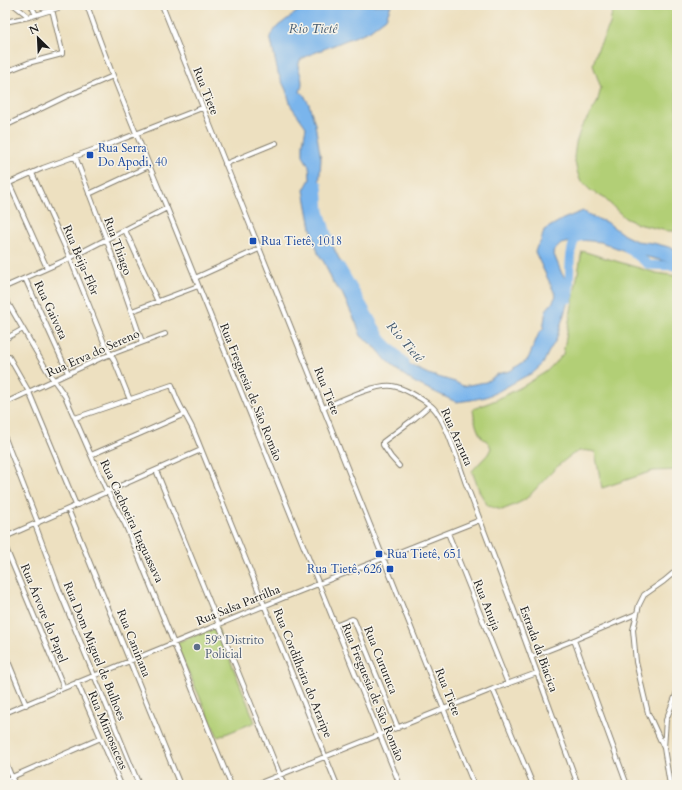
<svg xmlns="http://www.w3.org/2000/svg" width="682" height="790" font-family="Cardo,serif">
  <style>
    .green { fill: #b2cf76; stroke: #677649 }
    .water { fill: #7ab5ec; stroke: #4b6884 }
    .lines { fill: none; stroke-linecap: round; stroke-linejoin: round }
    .river { stroke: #7ab5ec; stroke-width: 9 }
    .street-casing { stroke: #847e6e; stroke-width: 6 }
    .street { stroke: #fff; stroke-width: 4 }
    .transit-dot { fill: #1a4fb4; stroke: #f7f3e8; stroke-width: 1.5 }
    .service-dot { fill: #5c6f8a; stroke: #f7f3e8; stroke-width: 1.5 }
    .labels { text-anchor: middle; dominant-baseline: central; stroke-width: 3; stroke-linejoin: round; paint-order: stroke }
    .street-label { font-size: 12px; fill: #1c1c1c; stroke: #f7f3e8 }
    .transit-label { font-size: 12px; fill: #164399; stroke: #f7f3e8; text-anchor: start }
    .service-label { font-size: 12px; fill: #4e5e75; stroke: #f7f3e8; text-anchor: start }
    .water-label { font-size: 13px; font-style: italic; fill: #42596f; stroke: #f7f3e8 }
  </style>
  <rect width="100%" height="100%" fill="#f7f3e8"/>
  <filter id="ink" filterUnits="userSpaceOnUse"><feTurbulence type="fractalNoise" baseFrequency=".025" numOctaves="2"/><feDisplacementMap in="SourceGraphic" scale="8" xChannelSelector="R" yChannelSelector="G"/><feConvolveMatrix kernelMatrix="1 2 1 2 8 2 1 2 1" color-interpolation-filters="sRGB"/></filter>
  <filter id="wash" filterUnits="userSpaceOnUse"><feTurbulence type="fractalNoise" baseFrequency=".012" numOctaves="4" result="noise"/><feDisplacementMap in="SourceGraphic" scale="16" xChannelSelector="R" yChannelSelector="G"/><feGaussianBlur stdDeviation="0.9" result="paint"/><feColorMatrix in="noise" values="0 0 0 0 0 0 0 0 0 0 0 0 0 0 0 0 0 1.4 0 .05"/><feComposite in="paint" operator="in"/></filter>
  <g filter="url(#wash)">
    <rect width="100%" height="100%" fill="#ede0c0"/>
    <!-- green -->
    <path class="green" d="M 613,5 L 677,5 L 677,231 L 667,231 L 638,224 L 625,218 L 604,198 L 590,190 L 580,180 L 577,171 L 574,157 L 576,143 L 581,128 L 597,103 L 601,88 L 593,65 L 597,51 L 610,24 Z
      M 582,251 L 656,273 L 677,276 L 677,470 L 653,471 L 602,488 L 595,452 C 590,451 585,450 580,451 C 565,455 540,485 529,496 C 522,503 511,506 502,510 L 488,506 L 480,493 L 472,471 L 488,454 L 491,448 C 488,439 485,442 481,436 C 476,429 474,418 473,409 L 496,400 L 525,385 L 547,371 L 563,354 Z
      M 217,627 L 255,722 L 218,737 L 175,643 Z"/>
    <!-- water -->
    <path class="water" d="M 306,5 L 391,5 L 386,18 L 369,31 L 309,55 L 300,60 L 298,67 C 301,75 304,83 300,92 L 304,95 L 309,104 L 315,124 L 321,159 L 319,187 L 319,217 L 344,269 L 347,280 L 356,295 L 360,307 L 370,326 L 386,348 L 399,356 L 405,363 L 428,374 L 455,382 L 463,386 L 486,382 L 498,374 L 510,371 L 528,359 L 539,333 L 543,329 L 546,310 L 552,303 L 556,296 L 535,252 L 537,246 L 541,241 L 544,230 L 563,219 L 583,211 L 593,217 L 608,223 L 624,235 L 636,241 L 653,243 L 677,249 L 677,264 L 630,253 L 601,242 L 580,240 L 561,244 L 553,252 L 562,274 L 569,282 L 570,295 L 556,340 L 548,353 L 543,364 L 533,373 L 524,377 L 499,391 L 486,397 L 471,400 L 456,402 L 422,386 L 412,381 L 389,364 L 377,349 L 361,336 L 357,325 L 342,293 L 333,283 L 325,264 L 318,253 L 311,228 L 304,190 L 310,179 L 309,166 L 303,156 L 303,143 L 306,127 L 291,106 L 286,90 L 278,73 L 270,36 L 278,26 Z"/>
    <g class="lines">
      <!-- river -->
      <path class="river" d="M 318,185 L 320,211 L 328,237
        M 625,246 L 649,265 L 677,266
        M 340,266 L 382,339 L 405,363
        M 568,299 C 571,284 567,250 576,239 C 578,237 582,236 585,235"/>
    </g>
  </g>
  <g filter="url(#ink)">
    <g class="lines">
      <defs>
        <path id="street" d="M 14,5 L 29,17
          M 31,5 L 36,15
          M 87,5 C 111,74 139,141 167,208 L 400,785
          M 162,5 L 474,785
          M 5,22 L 29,17 L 68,5
          M 5,72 L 28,63 L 62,54 L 62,51 L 51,5
          M 5,126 L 67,96 L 113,76
          M 75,156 L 106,238 L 142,342
          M 225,164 L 276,143
          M 32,173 L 70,258 L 105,345 L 114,360 L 130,400
          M 5,174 L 47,268
          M 5,185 L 43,168 L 115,142 L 202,108
          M 89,194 L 149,166
          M 125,230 L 158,302
          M 25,278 L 68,373
          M 195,278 L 259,249
          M 5,287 L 70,258 L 167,208
          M 5,298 L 48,372 L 65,396 L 105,487 L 125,524 L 141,562 L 231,785
          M 132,311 L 198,286
          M 5,339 L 23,329
          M 9,357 L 29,392 L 76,505
          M 5,403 L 101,358 L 165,334
          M 323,408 C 340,401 374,384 392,386 C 402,387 421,398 430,405 C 445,415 459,465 466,484 C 505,583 541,684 578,785
          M 75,418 L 172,385 C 176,403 188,417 195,434 L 337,785
          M 5,438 L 38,523
          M 91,455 L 185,414
          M 399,466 L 391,457 L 383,445 L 383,442 L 415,418 L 430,405
          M 156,470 L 284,785
          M 68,509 L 180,785
          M 35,524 L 60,592 L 139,785
          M 448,533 L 508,684
          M 5,537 L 201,450
          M 5,546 L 64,688
          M 335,626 L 352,619 L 354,620 L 398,728
          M 574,640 L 627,785
          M 5,654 L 26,705
          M 531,657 L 574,640 L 636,614
          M 77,682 L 121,785
          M 493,689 L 533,785
          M 5,713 L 64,688 L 283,598 L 480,520
          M 664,748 L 648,713 L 636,662 L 633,630 L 639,605 L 644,595 L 664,581 L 677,570
          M 5,761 L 15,785
          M 5,780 L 101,738
          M 255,785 L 493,689 L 537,673
          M 670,785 L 664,748 L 666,720 L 677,692"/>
      </defs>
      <!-- street casing -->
      <use href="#street" class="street-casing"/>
      <!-- street -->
      <use href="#street" class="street"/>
    </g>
  </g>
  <!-- markers -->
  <g class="transit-dot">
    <rect x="86" y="151" width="8" height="8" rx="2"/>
    <rect x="249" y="237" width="8" height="8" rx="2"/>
    <rect x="375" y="550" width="8" height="8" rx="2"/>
    <rect x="386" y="565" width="8" height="8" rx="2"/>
  </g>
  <circle class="service-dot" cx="197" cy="647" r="4"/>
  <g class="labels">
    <!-- street labels -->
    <g class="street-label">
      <text transform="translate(206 91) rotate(68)">Rua Tiete</text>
      <text transform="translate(118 246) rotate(70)">Rua Thiago</text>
      <text transform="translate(81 260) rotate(67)">Rua Beija-Flôr</text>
      <text transform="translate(51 310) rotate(65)">Rua Gaivota</text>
      <text transform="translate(93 353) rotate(-24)">Rua Erva do Sereno</text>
      <text transform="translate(327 391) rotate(68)">Rua Tiete</text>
      <text transform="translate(251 392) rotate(68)">Rua Freguesia de São Romão</text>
      <text transform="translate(457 437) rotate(66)">Rua Araruta</text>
      <text transform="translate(132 521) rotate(65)">Rua Cachoeira Itaguassava</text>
      <text transform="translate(238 605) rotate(-22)">Rua Salsa Parrilha</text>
      <text transform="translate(487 605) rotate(68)">Rua Anuja</text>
      <text transform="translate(44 613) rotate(68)">Rua Árvore do Papel</text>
      <text transform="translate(134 643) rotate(68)">Rua Caninana</text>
      <text transform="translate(539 649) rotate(70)">Estrada da Biacica</text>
      <text transform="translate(95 651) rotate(68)">Rua Dom Miguel de Bulhoes</text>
      <text transform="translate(381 660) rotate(68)">Rua Cururuca</text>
      <text transform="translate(303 673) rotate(68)">Rua Cordilheira do Araripe</text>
      <text transform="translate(373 692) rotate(68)">Rua Freguesia de São Romão</text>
      <text transform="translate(448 692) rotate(68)">Rua Tiete</text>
      <text transform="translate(108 730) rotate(67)">Rua Mimosaceas</text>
    </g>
    <!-- transit labels -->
    <g class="transit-label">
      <text x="98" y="148">Rua Serra<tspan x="98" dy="14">Do Apodi, 40</tspan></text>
      <text x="261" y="241">Rua Tietê, 1018</text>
      <text x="387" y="554">Rua Tietê, 651</text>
      <text x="382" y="569" text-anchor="end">Rua Tietê, 626</text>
    </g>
    <!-- service labels -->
    <g class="service-label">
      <text x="205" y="640">59º Distrito<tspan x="205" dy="14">Policial</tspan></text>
    </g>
    <!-- water labels -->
    <g class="water-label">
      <text x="313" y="29">Rio Tietê</text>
      <text transform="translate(405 342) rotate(49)">Rio Tietê</text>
    </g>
  </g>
  <!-- margin -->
  <rect width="682" height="790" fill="none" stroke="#f7f3e8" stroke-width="20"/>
  <!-- north arrow -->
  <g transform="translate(38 38) rotate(336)" stroke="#f7f3e8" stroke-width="3" paint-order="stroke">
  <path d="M0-3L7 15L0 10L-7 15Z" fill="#1c1c1c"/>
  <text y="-6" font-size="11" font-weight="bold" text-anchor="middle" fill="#1c1c1c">N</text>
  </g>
</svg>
